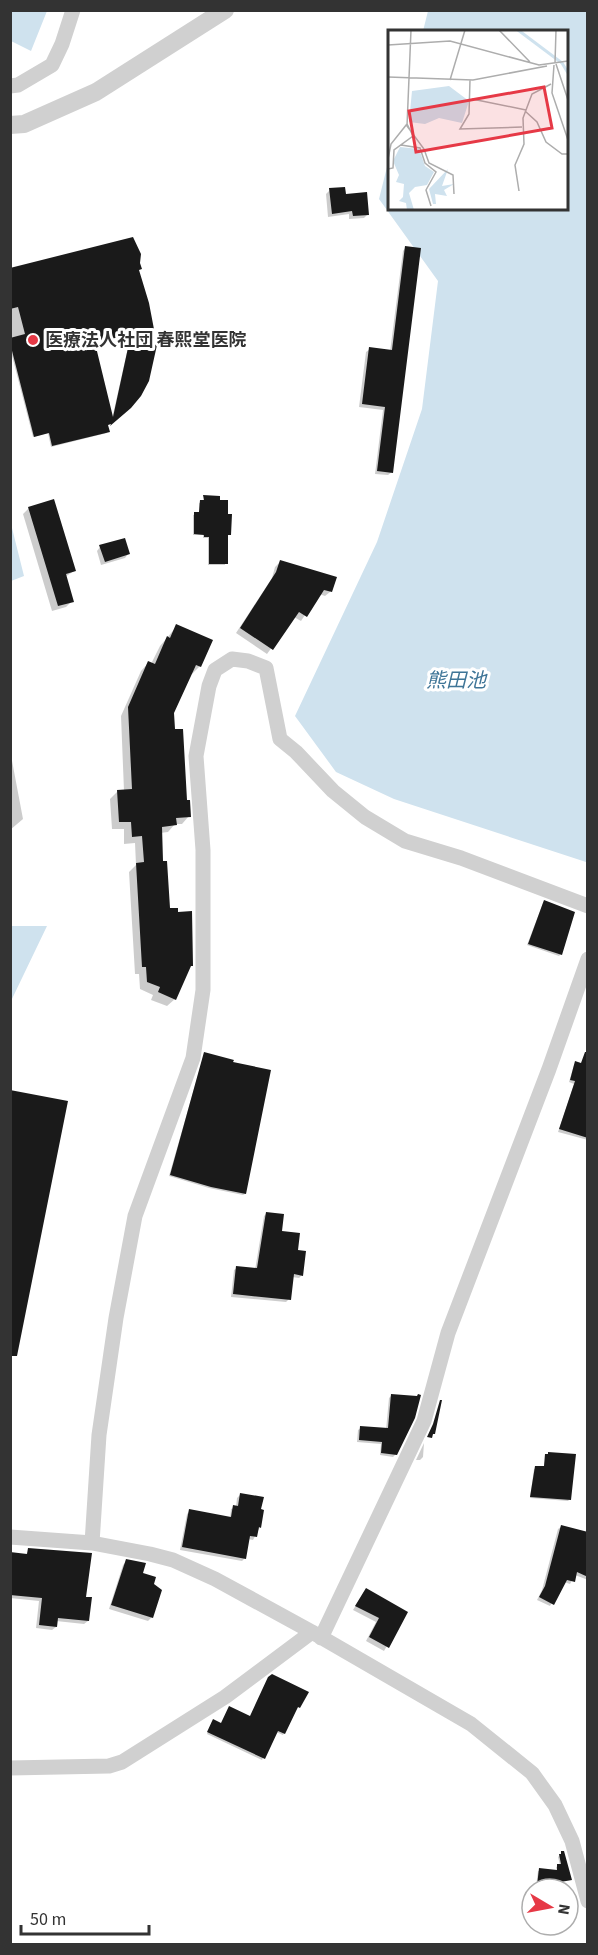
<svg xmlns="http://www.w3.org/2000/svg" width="598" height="1955" font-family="'Source Sans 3','Noto Sans JP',sans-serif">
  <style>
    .water { fill: #cfe2ee }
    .shadow { fill: #0003; fill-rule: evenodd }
    .building { fill: #1a1a1a; fill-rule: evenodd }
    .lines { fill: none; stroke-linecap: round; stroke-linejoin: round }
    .minor { stroke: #d0d0d0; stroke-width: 15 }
    .tertiary { stroke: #d0d0d0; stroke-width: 18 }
    .poi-dot { fill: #e63946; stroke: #fff; stroke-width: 2 }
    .labels { text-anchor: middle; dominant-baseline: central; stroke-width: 6; stroke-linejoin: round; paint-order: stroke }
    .poi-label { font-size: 18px; font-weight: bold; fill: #333; stroke: #fff; text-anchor: start }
    .water-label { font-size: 20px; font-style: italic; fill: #3f7597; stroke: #fff }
    .inset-river { fill: none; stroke: #cfe2ee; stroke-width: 3 }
    .inset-road { fill: none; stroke: #adadad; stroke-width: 1.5 }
    .view { fill: #e63946; fill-opacity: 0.15; stroke: #e63946; stroke-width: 3 }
    .inset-edge { fill: none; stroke: #333; stroke-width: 3 }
  </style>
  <rect width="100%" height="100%" fill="#fff"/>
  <!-- water -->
  <path class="water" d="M 578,10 L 587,12 L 587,862 L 586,862 L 394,799 L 336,772 L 295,716 L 377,542 L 422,409 L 438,281 L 379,199 L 389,159 L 390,208 L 566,208 L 566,32 L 423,31 L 428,11 Z
    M 10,11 L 47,11 L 31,51 L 11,41 Z
    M 11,524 L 24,576 L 11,581 L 10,581 Z
    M 12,926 L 47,926 L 11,1001 L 10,928 Z"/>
  <!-- shadow -->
  <path class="shadow" d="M 330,190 L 345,196 L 368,214 L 364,218 L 349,219 L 349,214 L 328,217 L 326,194 Z
    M 406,247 L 392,472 L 388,475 L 375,474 L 383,410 L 359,407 L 366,352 L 370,349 L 390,352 L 403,251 Z
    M 139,270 L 127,410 L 111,424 L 111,423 L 106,426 L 107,433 L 51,447 L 48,433 L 33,437 L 10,348 L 10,278 ZM 131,334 L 112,419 L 94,343 Z
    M 204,497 L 230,534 L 227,536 L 225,565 L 208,565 L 208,538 L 203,538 L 203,535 L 193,535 L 193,515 L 199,513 L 199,503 L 203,502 Z
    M 29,508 L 74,571 L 65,577 L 72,601 L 66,607 L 52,611 L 23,514 Z
    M 100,547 L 128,554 L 125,558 L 101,565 L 97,551 Z
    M 280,562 L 335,578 L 330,592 L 325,596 L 319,594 L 301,621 L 294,617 L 267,654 L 236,633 L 272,578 L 275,567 Z
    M 177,626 L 200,666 L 192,674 L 190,673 L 173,713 L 174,731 L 189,816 L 182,824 L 175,824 L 168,832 L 160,833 L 162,863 L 168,910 L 189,968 L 175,999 L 167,1006 L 151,1000 L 153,995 L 140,989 L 139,974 L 135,974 L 129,872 L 136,865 L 135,843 L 124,844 L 124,829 L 112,829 L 110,799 L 118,791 L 124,791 L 121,716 L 141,671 L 148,663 L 151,664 L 160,646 Z
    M 10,750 L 23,819 L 10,830 Z
    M 543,903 L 561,954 L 559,956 L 527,945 Z
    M 204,1054 L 245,1194 L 243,1195 L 209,1188 L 169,1176 Z
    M 588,1059 L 588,1140 L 558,1132 L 574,1084 L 569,1082 L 574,1065 L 576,1063 L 585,1066 Z
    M 267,1213 L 297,1251 L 302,1275 L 299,1278 L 292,1277 L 289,1299 L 286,1302 L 231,1297 L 234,1270 L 237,1268 L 255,1270 L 264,1216 Z
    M 392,1395 L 396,1454 L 393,1457 L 380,1455 L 381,1444 L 357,1442 L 358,1430 L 361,1428 L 386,1430 L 389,1398 Z
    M 424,1443 L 423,1457 L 420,1460 L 416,1460 Z
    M 546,1455 L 569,1500 L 568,1501 L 530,1498 L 534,1469 L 544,1468 Z
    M 240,1495 L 260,1510 L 260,1527 L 253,1540 L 248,1539 L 245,1558 L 242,1561 L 180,1550 L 187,1514 L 190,1511 L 230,1519 L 231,1509 L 236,1507 L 237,1498 Z
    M 561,1527 L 588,1534 L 588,1580 L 575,1575 L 570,1584 L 564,1582 L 550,1606 L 537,1600 L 542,1590 L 558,1529 Z
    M 29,1550 L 85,1598 L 88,1621 L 84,1624 L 56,1621 L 56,1627 L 52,1630 L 36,1628 L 39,1601 L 10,1598 L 10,1553 L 25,1556 Z
    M 127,1561 L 152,1617 L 148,1621 L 109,1609 L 123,1565 Z
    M 366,1589 L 406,1613 L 384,1651 L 366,1641 L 376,1622 L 353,1610 Z
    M 307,1693 L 299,1707 L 296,1708 L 284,1733 L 283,1735 L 276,1732 L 262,1760 L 207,1734 L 212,1722 L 221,1725 L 250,1717 Z
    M 562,1853 L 569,1880 L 536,1887 L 538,1871 L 557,1871 L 556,1867 L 560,1865 L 558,1857 Z"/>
  <!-- building -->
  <path class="building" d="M 345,187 L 346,194 L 367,192 L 369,215 L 353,216 L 352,211 L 332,214 L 329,188 Z
    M 133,237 L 141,254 L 140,263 L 142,269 L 139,270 L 149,303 L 157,345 L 149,381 L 141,396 L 131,408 L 110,426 L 111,424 L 108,425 L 110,432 L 52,446 L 49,433 L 34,437 L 10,343 L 10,338 L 25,334 L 18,307 L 10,309 L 10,268 ZM 131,334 L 113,417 L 95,343 Z
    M 405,246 L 421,248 L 393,473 L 377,471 L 385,407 L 362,404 L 369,347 L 392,350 Z
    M 203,495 L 220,496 L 220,500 L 228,500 L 228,514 L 232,514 L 231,535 L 228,535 L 228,564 L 209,564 L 209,537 L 204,537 L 204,535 L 194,534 L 194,512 L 199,512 L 200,500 L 204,500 Z
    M 54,499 L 76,571 L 66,574 L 74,602 L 58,606 L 28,507 Z
    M 125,538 L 130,554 L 105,562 L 99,545 Z
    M 280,560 L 337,577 L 332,592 L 324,590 L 307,617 L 299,612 L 273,650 L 240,628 L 276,572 Z
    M 176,624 L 213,640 L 201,667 L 196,665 L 174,713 L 175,729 L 183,729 L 187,800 L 190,800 L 191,817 L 176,818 L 177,825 L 162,827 L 163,861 L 167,861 L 170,908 L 178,908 L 178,912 L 192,911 L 193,966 L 191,966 L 176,1000 L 158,992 L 160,987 L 147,982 L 146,967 L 142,967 L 136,863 L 144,862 L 142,836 L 132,837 L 131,822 L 119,822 L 117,790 L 132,789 L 128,707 L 148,661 L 155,664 L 167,636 L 170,638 Z
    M 544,900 L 575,912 L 562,955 L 528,944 Z
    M 204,1052 L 234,1060 L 233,1062 L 271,1070 L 246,1194 L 211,1187 L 170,1175 Z
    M 585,1052 L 588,1052 L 588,1138 L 559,1129 L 575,1081 L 570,1080 L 575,1061 L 581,1063 Z
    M 10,1090 L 68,1101 L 17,1356 L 10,1356 Z
    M 266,1212 L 284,1214 L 282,1231 L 300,1233 L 298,1250 L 306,1251 L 303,1276 L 294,1274 L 291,1300 L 233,1294 L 236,1266 L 257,1268 Z
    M 391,1394 L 417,1396 L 418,1394 L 421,1395 L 415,1418 L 397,1455 L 381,1453 L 382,1442 L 359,1440 L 360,1426 L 388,1428 Z
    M 440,1400 L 442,1400 L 435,1434 L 433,1434 L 432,1438 L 427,1437 L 433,1424 Z
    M 548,1452 L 576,1454 L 571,1500 L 530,1497 L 535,1466 L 544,1466 L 545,1454 L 548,1454 Z
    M 240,1493 L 264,1497 L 261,1509 L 264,1510 L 261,1528 L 259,1527 L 257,1537 L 250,1536 L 246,1559 L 182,1547 L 189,1509 L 231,1517 L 233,1505 L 238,1506 Z
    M 561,1525 L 588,1532 L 588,1577 L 577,1572 L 575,1582 L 567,1580 L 554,1605 L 539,1597 L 545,1586 Z
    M 28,1548 L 92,1553 L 86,1597 L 92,1597 L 89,1621 L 58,1618 L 57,1627 L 39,1625 L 42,1598 L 10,1595 L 10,1552 L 27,1554 Z
    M 126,1559 L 146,1563 L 143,1573 L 156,1577 L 154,1584 L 162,1590 L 153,1618 L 111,1605 Z
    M 366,1588 L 408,1612 L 389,1648 L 369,1637 L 379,1618 L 355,1606 Z
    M 272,1674 L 309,1692 L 300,1708 L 298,1707 L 285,1734 L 278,1731 L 265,1759 L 207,1732 L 213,1719 L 221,1723 L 229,1706 L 250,1716 L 268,1677 Z
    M 561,1851 L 564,1851 L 572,1880 L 537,1886 L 539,1868 L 557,1870 L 557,1864 L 561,1864 L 559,1854 L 561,1854 Z"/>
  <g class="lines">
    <!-- minor -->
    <path class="minor" d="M 10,86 L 18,85 L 52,65 L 62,44 L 73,10
      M 10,1537 L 92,1543 L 150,1554 L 173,1560 L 215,1579 L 312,1632 L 471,1724 L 532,1773 L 555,1805 L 572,1841 L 588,1901
      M 92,1543 L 99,1435 L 116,1318 L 135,1216 L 193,1058 L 203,990 L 203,850 L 196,756 L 209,686 L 215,670 L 232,659 L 248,661 L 266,668 L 280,739 L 296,752 L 333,791 L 365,817 L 405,841 L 461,858 L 588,906
      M 321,1638 L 424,1421 L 448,1333 L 549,1069 L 588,959
      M 10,1768 L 109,1766 L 122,1762 L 225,1697 L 312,1632"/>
    <!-- tertiary -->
    <path class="tertiary" d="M 10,125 L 24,124 L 96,92 L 225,10"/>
  </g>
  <!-- markers -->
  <circle class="poi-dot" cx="33" cy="340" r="6"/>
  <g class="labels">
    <!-- poi labels -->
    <g class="poi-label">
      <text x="45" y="340">医療法人社団 春熙堂医院</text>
    </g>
    <!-- water labels -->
    <g class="water-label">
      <text x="456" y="681">熊田池</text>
    </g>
  </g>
  <!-- overview -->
  <g transform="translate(388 30)">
    <rect width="180" height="180" fill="#fff"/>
    <path d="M 61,56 L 81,71 L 74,93 L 51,88 L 37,94 L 21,92 L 24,61 ZM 12,117 L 31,119 L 37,136 L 46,142 L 39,155 L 27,157 L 21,163 L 26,180 L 19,180 L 18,173 L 11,171 L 15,167 L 16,154 L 8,152 L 11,145 L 5,131 ZM 60,139 L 54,156 L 66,154 L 56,160 L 59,166 L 47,164 L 48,174 L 45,174 L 41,159 Z" fill="#cfe2ee"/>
    <path class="inset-river" d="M 130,0 L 174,33 L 180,43"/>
    <path class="inset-road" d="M 23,0 L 19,96 L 36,119 L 41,133 L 65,145 L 66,164M 111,0 L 142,32M 0,15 L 62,11 L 151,35 L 180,31M 167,33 L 168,0M 168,34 L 180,70M 166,35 L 164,63 L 180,110M 0,47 L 85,50 L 159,36M 62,50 L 77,0M 82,50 L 81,84 L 72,99 L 134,97M 84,69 L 138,80M 137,81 L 149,92 L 158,112 L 174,124 L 180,124M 13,115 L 32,118 L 37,133 L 48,142 L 38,160 L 43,176M 0,129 L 3,114 L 19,94 L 25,106 L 6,120 L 5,138 L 0,139M 131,161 L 127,135 L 136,114 L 135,88 L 144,64 L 163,54"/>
    <path class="view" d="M 156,57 L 164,98 L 28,122 L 21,81 Z"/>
    <rect width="180" height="180" class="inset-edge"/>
  </g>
  <!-- border -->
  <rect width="598" height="1955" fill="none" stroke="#333333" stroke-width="24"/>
  <!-- north arrow -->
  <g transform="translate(550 1907) rotate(100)"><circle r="28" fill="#ffffff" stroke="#adadad" stroke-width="1.5"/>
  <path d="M0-4.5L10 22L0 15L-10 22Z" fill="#e63946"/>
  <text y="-9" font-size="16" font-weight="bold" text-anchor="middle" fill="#333333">N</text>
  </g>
  <!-- scale -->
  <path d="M21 1925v9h128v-9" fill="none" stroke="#333333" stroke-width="3"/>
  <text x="30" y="1925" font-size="18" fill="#333333" stroke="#ffffff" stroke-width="4.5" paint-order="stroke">50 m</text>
</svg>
